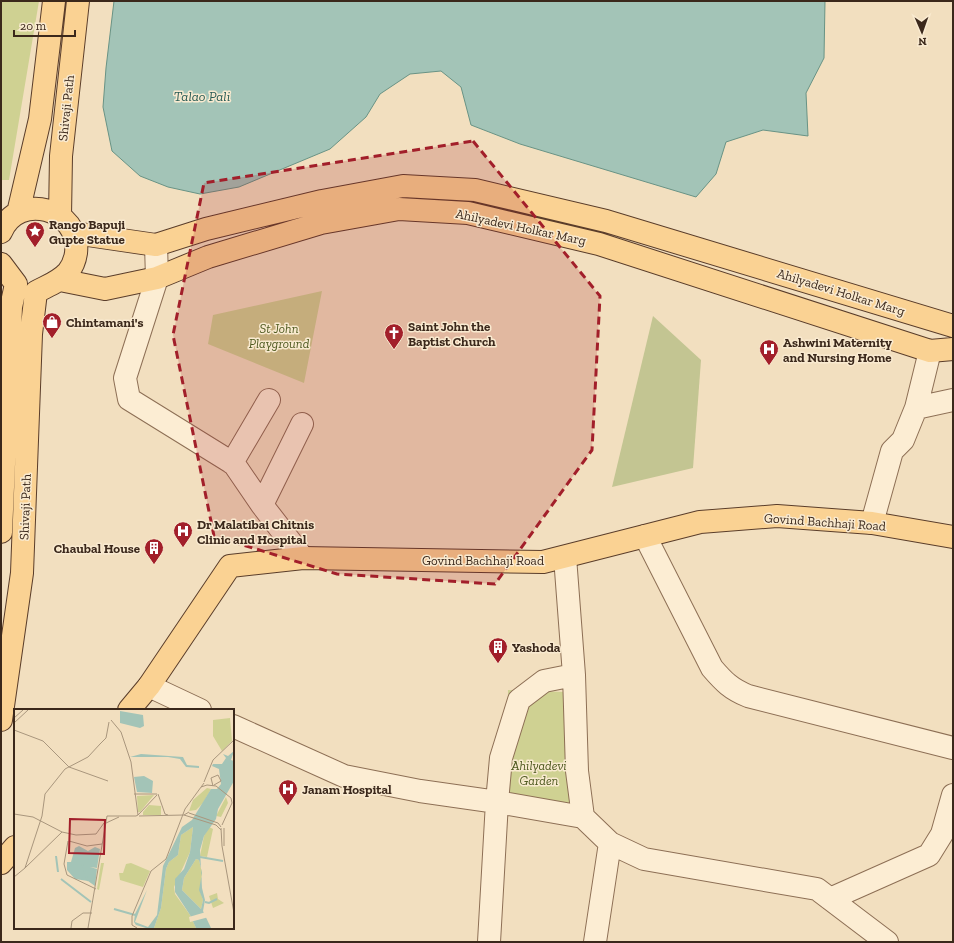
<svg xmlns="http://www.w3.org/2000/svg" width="954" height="943" font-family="'Zilla Slab',serif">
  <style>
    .green { fill: #cfd192 }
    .cemetery { fill: #c3c592 }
    .water { fill: #a3c4b7; stroke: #699385 }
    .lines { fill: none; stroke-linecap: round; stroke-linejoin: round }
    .minor-casing { stroke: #8d6f55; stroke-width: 24 }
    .major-casing { stroke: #5a3d2a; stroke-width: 24 }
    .minor { stroke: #fcedd3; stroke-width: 22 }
    .major { stroke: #fad293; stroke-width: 22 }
    .marked { fill: #a21f2a; fill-opacity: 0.2; stroke: #a21f2a; stroke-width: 3; stroke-dasharray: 8 5; stroke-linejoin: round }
    .labels { text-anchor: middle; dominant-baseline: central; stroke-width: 3; stroke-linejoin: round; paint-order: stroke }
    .street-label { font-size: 13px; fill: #3b281b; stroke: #f9ead0 }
    .poi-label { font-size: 13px; font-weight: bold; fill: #3b281b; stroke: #f9ead0; text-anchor: start }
    .park-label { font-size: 13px; font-style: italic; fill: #4f5a20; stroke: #f9ead0 }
    .water-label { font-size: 14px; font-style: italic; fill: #295c55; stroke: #f9ead0 }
    .inset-river { fill: none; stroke: #a3c4b7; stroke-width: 2 }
    .inset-road { fill: none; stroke: #a9967d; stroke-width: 1 }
    .view { fill: #a21f2a; fill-opacity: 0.15; stroke: #a21f2a; stroke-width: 2 }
    .inset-edge { fill: none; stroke: #3b281b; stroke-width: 2 }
  </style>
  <rect width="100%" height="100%" fill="#f2dfbf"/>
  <!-- green -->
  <path class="green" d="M 1,1 L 39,1 L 9,180 L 1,180 Z
    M 322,291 L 304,383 L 208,344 L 213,315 Z
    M 508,690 L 566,692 L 573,809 L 507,800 Z"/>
  <!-- cemetery -->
  <path class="cemetery" d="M 653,316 L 701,360 L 693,468 L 612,487 Z"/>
  <!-- water -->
  <path class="water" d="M 114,1 L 825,1 L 824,58 L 806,93 L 808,136 L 763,130 L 726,142 L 716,174 L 696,197 L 520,144 L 471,125 L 461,87 L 441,71 L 410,74 L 380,94 L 366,117 L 330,149 L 239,187 L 200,194 L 168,187 L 140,176 L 112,151 L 103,107 L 106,68 Z"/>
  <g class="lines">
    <defs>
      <path id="minor" d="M 156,245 L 157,278 L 125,378 L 129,399 L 234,464 L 262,505 L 303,558
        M 916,408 L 953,400
        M 232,463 L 269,400
        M 262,505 L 302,424
        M 872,523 L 892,451 L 903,440 L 916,408 L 930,351
        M 645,536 L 712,668 C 724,682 731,689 748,696 L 953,748
        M 565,557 L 574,675 L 577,771 L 583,817
        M 149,686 L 200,710
        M 233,726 L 344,776 L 420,791 L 497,802 L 583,817 L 610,843 L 644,859 L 817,889 L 887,942
        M 830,899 L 929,855 L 942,834 L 953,795
        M 489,942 L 497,802 L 501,758 L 519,700 L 544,681 L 574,675
        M 595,942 L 610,843"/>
      <path id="major" d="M 18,213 L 40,119 L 54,1
        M 60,216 L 61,156 L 78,1
        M 1,232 C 18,191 81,208 76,253 C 75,260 72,267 68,272 C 59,282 47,286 36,292 L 31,334 L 22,573 L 1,720
        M 74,233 L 156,245 L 206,229 L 322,201 L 403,186 L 475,190 L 606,221 L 953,326
        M 1,264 L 16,284 L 11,307 L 1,532
        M 60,280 L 105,289 L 157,278 L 208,257 L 321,223 L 399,209 L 468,213 L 599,244 L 930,351 L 953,349
        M 129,710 L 149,686 L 230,566 L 303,558 L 543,562 L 700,522 L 777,516 L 872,523 L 953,537
        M 1,863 L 15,847"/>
    </defs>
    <!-- minor casing -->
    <use href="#minor" class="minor-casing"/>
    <!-- major casing -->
    <use href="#major" class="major-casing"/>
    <!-- minor -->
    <use href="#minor" class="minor"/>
    <!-- major -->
    <use href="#major" class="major"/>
  </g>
  <!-- marked area -->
  <path class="marked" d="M 473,141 L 600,296 L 592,450 L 495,584 L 337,574 L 214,536 L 173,335 L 204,183 Z"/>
  <!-- icons -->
  <defs>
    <symbol id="sight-pin" viewBox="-11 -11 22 30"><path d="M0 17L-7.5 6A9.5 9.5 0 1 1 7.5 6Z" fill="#a21f2a" stroke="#f9ead0"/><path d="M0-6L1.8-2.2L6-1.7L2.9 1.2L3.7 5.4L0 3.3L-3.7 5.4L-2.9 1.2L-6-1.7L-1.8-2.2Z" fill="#fff"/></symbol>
    <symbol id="shop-pin" viewBox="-11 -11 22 30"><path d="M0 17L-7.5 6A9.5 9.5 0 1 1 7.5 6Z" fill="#a21f2a" stroke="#f9ead0"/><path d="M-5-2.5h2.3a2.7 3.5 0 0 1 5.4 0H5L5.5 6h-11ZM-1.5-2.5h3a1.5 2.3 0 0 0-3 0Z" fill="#fff"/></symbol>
    <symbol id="church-pin" viewBox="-11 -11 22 30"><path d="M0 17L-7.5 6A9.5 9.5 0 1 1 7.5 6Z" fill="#a21f2a" stroke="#f9ead0"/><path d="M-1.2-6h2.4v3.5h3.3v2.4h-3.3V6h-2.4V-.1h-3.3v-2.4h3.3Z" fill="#fff"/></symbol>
    <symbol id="hospital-pin" viewBox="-11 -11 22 30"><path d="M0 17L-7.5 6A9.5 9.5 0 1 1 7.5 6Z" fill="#a21f2a" stroke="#f9ead0"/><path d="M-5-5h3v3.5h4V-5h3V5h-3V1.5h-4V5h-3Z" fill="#fff"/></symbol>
    <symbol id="building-pin" viewBox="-11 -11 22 30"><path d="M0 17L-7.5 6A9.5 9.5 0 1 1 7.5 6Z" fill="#a21f2a" stroke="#f9ead0"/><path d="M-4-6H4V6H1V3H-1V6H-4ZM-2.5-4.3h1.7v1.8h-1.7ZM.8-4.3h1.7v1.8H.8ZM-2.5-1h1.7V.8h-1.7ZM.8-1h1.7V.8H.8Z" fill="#fff"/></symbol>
  </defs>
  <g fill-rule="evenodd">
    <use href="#sight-pin" x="24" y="220" width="22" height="30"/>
    <use href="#shop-pin" x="41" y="311" width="22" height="30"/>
    <use href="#church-pin" x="383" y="322" width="22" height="30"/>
    <use href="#hospital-pin" x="758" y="338" width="22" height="30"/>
    <use href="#hospital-pin" x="172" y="520" width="22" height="30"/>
    <use href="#building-pin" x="143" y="537" width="22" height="30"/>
    <use href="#building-pin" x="487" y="636" width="22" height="30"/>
    <use href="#hospital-pin" x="277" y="778" width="22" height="30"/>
  </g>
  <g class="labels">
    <!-- street labels -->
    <g class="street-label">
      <text transform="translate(66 108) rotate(-84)">Shivaji Path</text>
      <text transform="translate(521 227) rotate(12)">Ahilyadevi Holkar Marg</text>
      <text transform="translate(841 292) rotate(17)">Ahilyadevi Holkar Marg</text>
      <text transform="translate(25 507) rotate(-88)">Shivaji Path</text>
      <text transform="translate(825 522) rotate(4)">Govind Bachhaji Road</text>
      <text x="483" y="560">Govind Bachhaji Road</text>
    </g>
    <!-- poi labels -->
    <g class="poi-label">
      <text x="49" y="224">Rango Bapuji<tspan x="49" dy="15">Gupte Statue</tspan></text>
      <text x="66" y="322">Chintamani's</text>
      <text x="408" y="326">Saint John the<tspan x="408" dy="15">Baptist Church</tspan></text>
      <text x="783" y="342">Ashwini Maternity<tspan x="783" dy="15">and Nursing Home</tspan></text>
      <text x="197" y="524">Dr Malatibai Chitnis<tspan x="197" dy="15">Clinic and Hospital</tspan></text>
      <text x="140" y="548" text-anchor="end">Chaubal House</text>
      <text x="512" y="647">Yashoda</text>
      <text x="302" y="789">Janam Hospital</text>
    </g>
    <!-- park labels -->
    <g class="park-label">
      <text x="279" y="328">St John<tspan x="279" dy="15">Playground</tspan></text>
      <text x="539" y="765">Ahilyadevi<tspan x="539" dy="15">Garden</tspan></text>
    </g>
    <!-- water labels -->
    <g class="water-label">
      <text x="202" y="96">Talao Pali</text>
    </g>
  </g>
  <!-- overview -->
  <g transform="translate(14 709)">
    <rect width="220" height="220" fill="#f2dfbf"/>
    <path d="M 216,9 L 218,32 L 208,42 L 199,27 L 199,11 ZM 193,79 L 197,80 L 189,94 L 182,101 L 175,102 L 179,91 ZM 140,86 L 126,103 L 124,103 L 123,87 ZM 212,88 L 214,94 L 207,108 L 202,107 ZM 135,96 L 147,97 L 147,106 L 129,106 L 129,103 ZM 179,118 L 176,143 L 160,178 L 161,185 L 176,206 L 182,219 L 140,219 L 147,199 L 152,160 L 155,153 L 164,146 L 167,126 ZM 195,118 L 199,120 L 193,148 L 186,147 L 190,127 ZM 182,150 L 185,151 L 188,164 L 186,182 L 189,191 L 187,200 L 168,181 L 170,169 ZM 87,154 L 90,154 L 85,181 L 83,180 ZM 117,154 L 136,162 L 129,178 L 106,171 L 105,164 L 109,164 L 112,155 ZM 203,184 L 204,190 L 210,194 L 199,199 L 195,187 Z" fill="#cfd192"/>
    <path d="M 106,2 L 129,6 L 130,17 L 126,19 L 106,14 ZM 220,42 L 217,51 L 220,52 L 220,72 L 204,100 L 202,110 L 190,127 L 186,141 L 188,179 L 191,191 L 189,202 L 197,219 L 182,219 L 176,206 L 161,183 L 161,170 L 170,160 L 176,143 L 179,118 L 167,126 L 164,146 L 155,153 L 152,160 L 147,199 L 140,219 L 132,219 L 122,216 L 120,213 L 121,205 L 133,181 L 121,213 L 134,218 L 143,206 L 149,157 L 168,118 L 178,111 L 197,80 L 203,80 L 207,75 L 205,60 L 198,57 L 199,55 L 208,55 L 212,49 L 209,45 L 214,47 ZM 182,150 L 185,151 L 188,164 L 185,181 L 189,191 L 187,200 L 168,181 L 170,169 ZM 127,45 L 169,48 L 173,56 L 185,57 L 185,59 L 172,58 L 166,50 L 154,48 L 116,48 ZM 130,67 L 139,72 L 138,84 L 123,83 L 120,68 ZM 65,137 L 74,142 L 81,138 L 86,140 L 83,159 L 76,158 L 83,160 L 81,177 L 74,172 L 61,170 L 53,161 L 53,153 L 57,153 L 61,139 Z" fill="#a3c4b7" fill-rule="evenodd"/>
    <path d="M 192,203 L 195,208 L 176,213 L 175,208 Z" fill="#f2dfbf"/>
    <path class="inset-river" d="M 42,147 L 44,163M 186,148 L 209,152M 68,155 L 74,172M 47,170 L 77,193M 191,193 L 195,194 L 203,190M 100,200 L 121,206"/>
    <path class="inset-road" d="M 0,9 L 9,1M 97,11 L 107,23 L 117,53 L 124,106 L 122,107M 0,14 L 14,1M 0,21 L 29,32 L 55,58 L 94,72M 190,73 L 199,51 L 220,31M 199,77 L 197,69 L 204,66 L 207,72 L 200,76M 187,78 L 193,76 L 202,77 L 217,89 L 218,94 L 208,116M 120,85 L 143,85M 144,85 L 151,105 L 154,106M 175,104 L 204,114 L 207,118M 0,105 L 19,108 L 48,123 L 62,126 L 82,125 L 90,114M 124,106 L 143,86M 170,106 L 202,116 L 207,121M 125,107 L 170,106 L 175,103M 92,114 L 105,108M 207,119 L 208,137 L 220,204M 54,132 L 50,155 L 53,166 L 82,180M 55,132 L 73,137 L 88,135M 210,137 L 210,119M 11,159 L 48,123M 0,168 L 11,159 L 28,107 L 31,85 L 51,60 L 74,48 L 86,35 L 92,29 L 95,13M 57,219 L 58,212 L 69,204 L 78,204M 74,219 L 93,107 L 122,107M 123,219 L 118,216 L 118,207 L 137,162 L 152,150 L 171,100 L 190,74"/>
    <path class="view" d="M 56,110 L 91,111 L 90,145 L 55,144 Z"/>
    <rect width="220" height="220" class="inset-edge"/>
  </g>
  <!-- border -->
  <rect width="954" height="943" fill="none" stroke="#3b281b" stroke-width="4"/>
  <!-- north arrow -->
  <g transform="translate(922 32) rotate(178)" stroke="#f9ead0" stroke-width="3" paint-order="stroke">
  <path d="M0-3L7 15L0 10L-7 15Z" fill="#3b281b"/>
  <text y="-6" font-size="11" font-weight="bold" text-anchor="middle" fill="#3b281b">N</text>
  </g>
  <!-- scale -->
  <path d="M14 30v6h61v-6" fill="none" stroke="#3b281b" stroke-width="2"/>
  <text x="20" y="30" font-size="12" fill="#3b281b" stroke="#f9ead0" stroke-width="3" paint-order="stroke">20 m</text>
</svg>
